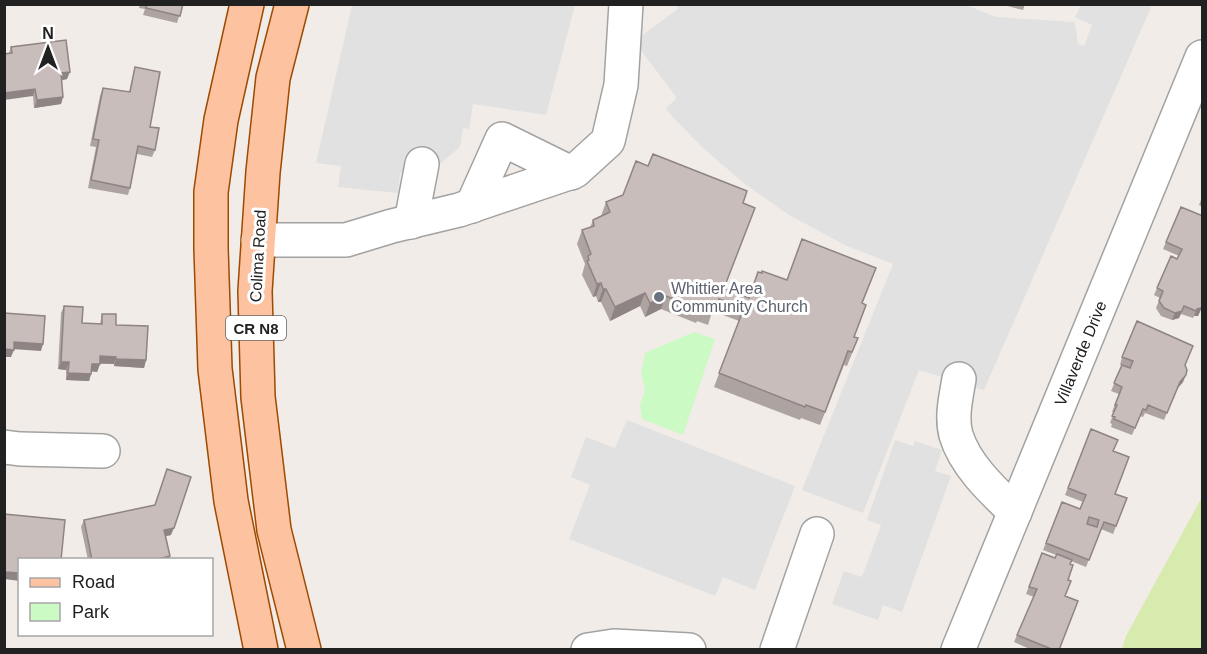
<svg xmlns="http://www.w3.org/2000/svg" width="1207" height="654" font-family="Arial,sans-serif">
  <style>
    .grass { fill: #d8ebae }
    .park { fill: #ccfac5 }
    .parking { fill: #e1e1e1 }
    .lines { fill: none; stroke-linecap: round; stroke-linejoin: round }
    .minor-casing { stroke: #a2a2a2; stroke-width: 36 }
    .major-casing { stroke: #9e4a00; stroke-width: 36 }
    .minor { stroke: #fff; stroke-width: 33 }
    .major { stroke: #fdc3a1; stroke-width: 33 }
    .wall { fill: #ada3a1 }
    .shaded-wall { fill: #8d8483 }
    .building { fill: #c9bdbb; stroke: #8d8483; stroke-width: 1.5; fill-rule: evenodd }
    .worship-dot { fill: #6b7280; stroke: #fff; stroke-width: 2 }
    .labels { text-anchor: middle; dominant-baseline: central; stroke-width: 6; stroke-linejoin: round; paint-order: stroke }
    .shield { fill: #fff; stroke: #646464; stroke-width: 1.5 }
    .shield-label { font-size: 15px; font-weight: bold; fill: #212121 }
    .street-label { font-size: 16px; fill: #212121; stroke: #fff }
    .worship-label { font-size: 16px; fill: #5b616d; stroke: #fff; text-anchor: start }
  </style>
  <rect width="100%" height="100%" fill="#f1ece7"/>
  <!-- grass -->
  <path class="grass" d="M 1202,497 L 1202,649 L 1122,649 L 1126,636 Z"/>
  <!-- park -->
  <path class="park" d="M 694,332 L 715,339 L 683,435 L 642,419 L 640,405 L 645,390 L 641,373 L 645,353 Z"/>
  <!-- parking -->
  <path class="parking" d="M 964,4 L 996,17 L 1075,22 L 1078,44 L 1084,46 L 1092,25 L 1075,17 L 1081,5 L 1152,5 L 984,390 L 919,370 L 863,513 L 802,490 L 893,264 L 847,246 L 789,215 L 745,184 L 703,148 L 670,114 L 666,108 L 677,98 L 634,41 L 678,9 L 676,5 Z
    M 352,5 L 575,5 L 546,115 L 473,104 L 469,129 L 463,128 L 460,147 L 428,174 L 400,173 L 398,193 L 338,187 L 341,166 L 316,163 Z
    M 627,420 L 795,486 L 755,590 L 723,577 L 715,596 L 569,539 L 590,485 L 571,477 L 586,437 L 615,448 Z
    M 895,440 L 913,446 L 915,441 L 942,450 L 935,471 L 951,476 L 902,612 L 883,605 L 878,620 L 832,604 L 844,571 L 862,577 L 881,525 L 867,520 Z"/>
  <g class="lines">
    <defs>
      <g id="minor">
        <path d="M 472,206 L 502,139 L 571,173"/>
        <path d="M 411,222 L 422,164"/>
        <path d="M 258,240 L 346,240 L 392,226 L 459,210 L 575,171 L 608,141 L 621,85 L 626,4"/>
        <path d="M 959,379 C 956,397 951,417 956,435 C 965,465 992,490 1015,512"/>
        <path d="M 4,447 L 20,449 L 103,451"/>
        <path d="M 588,650 L 614,646 L 689,650"/>
        <path d="M 777,650 L 817,534"/>
        <path id="s1" d="M 958,650 L 1202,57"/>
      </g>
      <path id="major" d="M 247,4 L 221,120 L 211,192 L 211,248 L 215,369 L 231,501 L 261,650
        M 292,4 L 273,78 L 263,172 L 255,291 L 258,397 L 274,530 L 304,650"/>
    </defs>
    <!-- minor casing -->
    <use href="#minor" class="minor-casing"/>
    <!-- major casing -->
    <use href="#major" class="major-casing"/>
    <!-- minor -->
    <use href="#minor" class="minor"/>
    <!-- major -->
    <use href="#major" class="major"/>
  </g>
  <!-- wall -->
  <path class="wall" d="M 140,4 L 183,4 L 177,23 L 143,15 L 145,9 L 139,8 Z
    M 1000,4 L 1025,4 L 1023,10 Z
    M 11,47 L 67,79 L 61,80 L 63,97 L 61,104 L 34,108 L 33,96 L 9,53 Z
    M 135,67 L 155,150 L 152,157 L 137,154 L 130,188 L 128,195 L 88,188 L 96,147 L 90,146 L 100,96 L 103,88 L 129,92 L 133,75 Z
    M 1203,195 L 1203,207 L 1199,205 Z
    M 606,202 L 743,203 L 724,288 L 749,298 L 787,280 L 862,303 L 854,337 L 858,338 L 847,366 L 844,365 L 820,425 L 801,418 L 800,420 L 714,387 L 739,321 L 715,312 L 713,315 L 711,315 L 708,325 L 697,321 L 696,323 L 661,309 L 645,317 L 640,306 L 610,321 L 601,302 L 598,302 L 596,296 L 593,297 L 582,275 L 585,264 L 577,244 L 582,230 L 590,228 L 593,220 L 601,216 Z
    M 1181,207 L 1203,305 L 1198,316 L 1194,316 L 1193,318 L 1181,314 L 1179,318 L 1172,320 L 1161,316 L 1156,308 L 1160,298 L 1154,295 L 1157,288 L 1179,256 L 1163,249 Z
    M 64,306 L 82,323 L 100,324 L 102,314 L 116,325 L 146,360 L 144,368 L 114,366 L 114,364 L 100,364 L 97,372 L 92,371 L 89,381 L 66,380 L 66,370 L 58,369 L 61,313 Z
    M 1122,357 L 1185,366 L 1183,382 L 1177,389 L 1164,420 L 1145,413 L 1143,417 L 1140,416 L 1132,435 L 1111,427 L 1112,424 L 1110,423 L 1114,412 L 1112,412 L 1119,394 L 1111,391 L 1122,365 L 1120,365 Z
    M 1091,429 L 1114,451 L 1115,494 L 1127,498 L 1113,534 L 1101,529 L 1086,567 L 1071,561 L 1065,596 L 1060,650 L 1032,650 L 1014,642 L 1034,597 L 1026,594 L 1042,553 L 1055,558 L 1056,555 L 1043,550 L 1062,502 L 1080,509 L 1083,502 L 1065,495 Z
    M 84,520 L 171,535 L 166,536 L 170,556 L 168,560 L 88,560 L 81,527 Z"/>
  <!-- shaded-wall -->
  <path class="shaded-wall" d="M 70,72 L 67,79 L 58,81 L 61,73 Z
    M 35,89 L 33,96 L 4,100 L 4,93 Z
    M 63,97 L 61,104 L 34,108 L 37,100 Z
    M 601,283 L 596,296 L 593,297 L 597,284 Z
    M 603,289 L 606,289 L 601,302 L 598,302 Z
    M 645,293 L 640,306 L 610,321 L 615,307 Z
    M 666,296 L 661,309 L 645,317 L 650,303 Z
    M 1203,305 L 1198,316 L 1194,316 L 1197,309 Z
    M 1184,306 L 1179,318 L 1172,320 L 1175,313 Z
    M 14,342 L 43,344 L 41,351 L 12,349 Z
    M 4,349 L 14,350 L 11,357 L 4,357 Z
    M 100,356 L 116,357 L 114,364 L 98,363 Z
    M 116,359 L 146,360 L 144,368 L 114,366 Z
    M 61,362 L 69,362 L 66,370 L 58,369 Z
    M 92,364 L 100,364 L 97,372 L 89,371 Z
    M 68,373 L 91,374 L 89,381 L 66,380 Z
    M 1186,375 L 1183,382 L 1177,389 L 1164,420 L 1180,382 Z
    M 174,528 L 171,535 L 162,537 L 164,530 Z
    M 170,556 L 168,560 L 154,560 Z
    M 4,572 L 20,573 L 20,581 L 4,579 Z"/>
  <!-- building -->
  <path class="building" d="M 147,4 L 183,4 L 180,16 L 146,8 Z
    M 66,40 L 70,72 L 61,73 L 63,97 L 37,100 L 35,89 L 4,93 L 4,54 L 12,53 L 11,47 Z
    M 135,67 L 160,72 L 150,127 L 159,128 L 155,150 L 138,146 L 130,188 L 91,180 L 99,140 L 93,139 L 103,88 L 130,92 Z
    M 653,154 L 747,191 L 743,203 L 755,208 L 724,288 L 749,298 L 758,272 L 762,273 L 762,271 L 787,280 L 802,239 L 876,268 L 862,303 L 866,305 L 854,337 L 858,338 L 852,352 L 848,351 L 825,412 L 806,405 L 805,407 L 719,373 L 744,308 L 719,299 L 718,302 L 716,301 L 712,311 L 702,307 L 701,310 L 666,296 L 650,303 L 645,293 L 615,307 L 606,289 L 603,289 L 601,283 L 597,284 L 587,261 L 589,260 L 588,256 L 591,254 L 582,230 L 594,226 L 593,220 L 610,212 L 606,202 L 623,195 L 636,161 L 648,166 Z
    M 1181,207 L 1203,216 L 1203,305 L 1201,308 L 1197,309 L 1196,311 L 1184,306 L 1182,311 L 1175,313 L 1164,308 L 1159,301 L 1163,291 L 1157,288 L 1171,256 L 1177,259 L 1182,249 L 1166,242 Z
    M 64,306 L 83,307 L 82,323 L 102,324 L 102,314 L 116,314 L 116,325 L 148,326 L 146,360 L 116,359 L 116,357 L 100,356 L 100,364 L 92,364 L 91,374 L 68,373 L 69,362 L 61,362 Z
    M 4,313 L 45,316 L 43,344 L 14,342 L 14,350 L 4,349 Z
    M 1137,321 L 1193,346 L 1185,365 L 1187,370 L 1186,375 L 1180,382 L 1167,413 L 1148,405 L 1146,410 L 1143,409 L 1135,428 L 1114,419 L 1115,417 L 1112,416 L 1117,405 L 1115,405 L 1122,387 L 1114,383 L 1122,365 L 1130,368 L 1133,361 L 1122,357 Z
    M 1091,429 L 1118,440 L 1113,451 L 1129,457 L 1115,494 L 1127,498 L 1116,526 L 1104,522 L 1089,560 L 1046,543 L 1062,502 L 1080,509 L 1086,495 L 1068,488 ZM 1089,517 L 1099,520 L 1097,527 L 1087,524 Z
    M 167,469 L 191,477 L 174,528 L 164,530 L 170,556 L 154,560 L 92,560 L 84,520 L 155,505 Z
    M 4,514 L 65,520 L 61,560 L 20,560 L 20,573 L 4,572 Z
    M 1042,553 L 1055,558 L 1057,554 L 1072,560 L 1070,564 L 1073,565 L 1068,580 L 1071,581 L 1065,596 L 1078,601 L 1059,650 L 1054,650 L 1017,635 L 1037,589 L 1029,587 Z"/>
  <!-- markers -->
  <circle class="worship-dot" cx="659" cy="297" r="6"/>
  <g class="labels">
    <!-- shield labels -->
    <rect class="shield" x="226" y="316" width="60" height="24" rx="4.5"/>
    <g class="shield-label">
      <text x="256" y="328">CR N8</text>
    </g>
    <!-- street labels -->
    <g class="street-label">
      <text transform="translate(258 256) rotate(-87)">Colima Road</text>
      <text stroke="none"><textPath href="#s1" startOffset="321">Villaverde Drive</textPath></text>
    </g>
    <!-- worship labels -->
    <g class="worship-label">
      <text x="671" y="288">Whittier Area<tspan x="671" dy="18">Community Church</tspan></text>
    </g>
  </g>
  <!-- border -->
  <rect width="1207" height="654" fill="none" stroke="#212121" stroke-width="12"/>
  <!-- legend -->
  <rect x="18" y="558" width="195" height="78" fill="#ffffff" stroke="#a6a6a6" stroke-width="1.5"/>
  <rect x="30" y="578" width="30" height="9" fill="#fdc3a1" stroke="#a6a6a6" stroke-width="1.5"/>
  <text x="72" y="588" font-size="18" fill="#212121">Road</text>
  <rect x="30" y="603" width="30" height="18" fill="#ccfac5" stroke="#a6a6a6" stroke-width="1.5"/>
  <text x="72" y="618" font-size="18" fill="#212121">Park</text>
  <!-- north arrow -->
  <g transform="translate(48 48)" stroke="#ffffff" stroke-width="4.5" paint-order="stroke">
  <path d="M0-4.5L10 22L0 15L-10 22Z" fill="#212121"/>
  <text y="-9" font-size="16" font-weight="bold" text-anchor="middle" fill="#212121">N</text>
  </g>
</svg>
